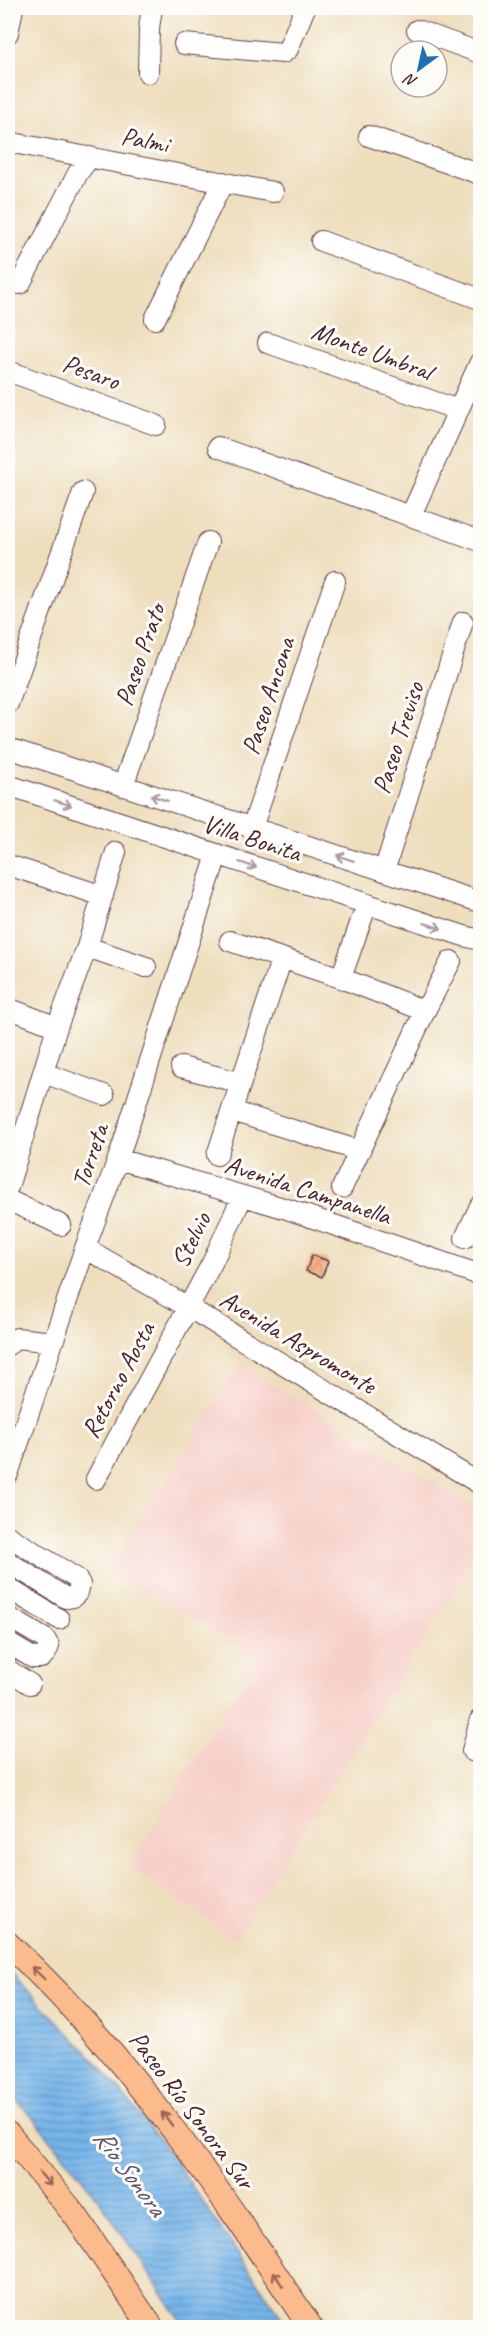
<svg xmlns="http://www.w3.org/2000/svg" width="488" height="2335" font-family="Caveat,sans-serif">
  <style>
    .built { fill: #f7d0ca }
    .water { fill: url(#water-rules); stroke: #606a8a; stroke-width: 1.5 }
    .building { fill: url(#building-cross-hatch) }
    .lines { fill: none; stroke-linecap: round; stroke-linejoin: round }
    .minor-casing { stroke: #633c41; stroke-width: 22 }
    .major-casing { stroke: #633c41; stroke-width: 26 }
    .minor { stroke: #fff; stroke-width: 20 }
    .major { stroke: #fbbb8c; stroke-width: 24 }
    .oneway { stroke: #ae9aa0 }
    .oneway2 { stroke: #9a6557 }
    .labels { text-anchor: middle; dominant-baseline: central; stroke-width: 6; stroke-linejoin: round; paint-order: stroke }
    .street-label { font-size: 26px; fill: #4a1f2b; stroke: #fdfcf7 }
    .water-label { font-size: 27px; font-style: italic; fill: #59546e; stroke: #fdfcf7 }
  </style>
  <defs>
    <pattern id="water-rules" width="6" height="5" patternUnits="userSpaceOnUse" patternTransform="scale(1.5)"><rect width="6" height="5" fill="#76b6ea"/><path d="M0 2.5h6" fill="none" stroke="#6393be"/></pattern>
    <pattern id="building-cross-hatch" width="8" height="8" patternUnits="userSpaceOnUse" patternTransform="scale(1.5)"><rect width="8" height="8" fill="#f7ae82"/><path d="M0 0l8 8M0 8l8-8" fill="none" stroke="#d59570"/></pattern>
  </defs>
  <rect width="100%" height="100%" fill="#fdfcf7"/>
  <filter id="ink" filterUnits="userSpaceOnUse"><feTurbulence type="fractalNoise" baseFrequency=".0167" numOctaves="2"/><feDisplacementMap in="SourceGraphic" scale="12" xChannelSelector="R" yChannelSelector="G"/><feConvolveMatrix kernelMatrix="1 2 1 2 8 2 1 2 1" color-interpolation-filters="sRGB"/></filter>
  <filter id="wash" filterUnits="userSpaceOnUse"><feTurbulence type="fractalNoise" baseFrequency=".008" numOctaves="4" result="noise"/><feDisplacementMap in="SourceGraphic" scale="24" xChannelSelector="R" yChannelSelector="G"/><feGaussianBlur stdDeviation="1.35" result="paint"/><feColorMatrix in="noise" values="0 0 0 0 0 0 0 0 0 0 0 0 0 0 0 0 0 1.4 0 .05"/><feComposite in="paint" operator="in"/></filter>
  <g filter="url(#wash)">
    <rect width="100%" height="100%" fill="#eedebd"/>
    <!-- built -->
    <path class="built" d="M 241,1365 L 480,1511 L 480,1549 L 235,1939 L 129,1866 L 258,1657 L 108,1570 Z"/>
    <!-- water -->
    <path class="water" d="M 8,1970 L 97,2062 L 163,2144 L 288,2327 L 185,2327 L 97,2197 L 35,2120 L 8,2091 Z"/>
    <g id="blocks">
      <!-- building -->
      <path class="building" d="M 312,1255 L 328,1261 L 322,1277 L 306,1271 Z"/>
    </g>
  </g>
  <g filter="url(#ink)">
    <use href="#blocks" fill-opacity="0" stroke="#633c41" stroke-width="1.5"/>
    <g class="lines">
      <defs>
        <path id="minor" d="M 417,30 L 480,53
          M 8,33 L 13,8
          M 184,44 L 283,53 L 288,49 L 305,8
          M 148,73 L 149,28 L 152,8
          M 369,136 L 480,174
          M 8,142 L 273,192
          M 321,241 L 480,299
          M 20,284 L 78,173 L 90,157
          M 155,319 L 223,182
          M 268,343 L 458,410
          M 8,371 L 156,425
          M 218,447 L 480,541
          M 411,515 L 480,362
          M 8,704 L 83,492
          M 8,748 L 480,902
          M 8,785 L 464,936 L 480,940
          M 123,786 L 208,542
          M 252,828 L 335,581
          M 8,865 L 103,896
          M 384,871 L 463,622
          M 230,941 L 341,978 L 425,1011
          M 87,947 L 146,967
          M 341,978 L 367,904
          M 8,1008 L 57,1027
          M 181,1067 L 241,1083
          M 44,1073 L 104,1095
          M 232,1111 L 360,1151
          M 217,1155 L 282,958
          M 118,1159 L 287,1209 L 480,1275
          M 8,1187 L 57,1027 L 87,947 L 116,852
          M 342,1188 L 425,1011 L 451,961
          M 8,1200 L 61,1225
          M 465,1238 L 480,1206
          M 85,1248 L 188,1307 L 480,1484
          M 8,1345 L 17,1338 L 53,1342
          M 8,1474 L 85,1248 L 118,1159 L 217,855
          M 96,1479 L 212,1263 L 242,1197
          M 8,1536 L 76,1578 L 80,1584 L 78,1592 L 73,1597 L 66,1598 L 8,1562
          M 8,1588 L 59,1619
          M 8,1617 L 45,1639 L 49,1646 L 46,1653 L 41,1658 L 33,1658 L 8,1643
          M 8,1670 L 30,1684
          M 472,1751 L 480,1720"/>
        <path id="major" d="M 8,1944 C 129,2055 220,2191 311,2328
          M 8,2134 L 75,2215 L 152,2328"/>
      </defs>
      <!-- minor casing -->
      <use href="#minor" class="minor-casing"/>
      <!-- major casing -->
      <use href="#major" class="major-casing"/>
      <!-- minor -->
      <use href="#minor" class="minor"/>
      <!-- major -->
      <use href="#major" class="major"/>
    </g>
    <!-- one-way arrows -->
    <defs><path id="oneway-shaft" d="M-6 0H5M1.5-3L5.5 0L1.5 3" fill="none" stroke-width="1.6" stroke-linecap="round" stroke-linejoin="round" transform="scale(1.5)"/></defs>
    <g class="oneway">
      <use href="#oneway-shaft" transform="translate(159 798) rotate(-162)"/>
      <use href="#oneway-shaft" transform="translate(63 803) rotate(18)"/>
      <use href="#oneway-shaft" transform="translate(345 858) rotate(-162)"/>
      <use href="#oneway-shaft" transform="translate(248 865) rotate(18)"/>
      <use href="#oneway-shaft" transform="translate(433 926) rotate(18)"/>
    </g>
    <g class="oneway2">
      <use href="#oneway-shaft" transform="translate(38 1973) rotate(-136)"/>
      <use href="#oneway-shaft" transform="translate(167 2119) rotate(-128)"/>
      <use href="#oneway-shaft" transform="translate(45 2179) rotate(50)"/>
      <use href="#oneway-shaft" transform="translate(278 2279) rotate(-123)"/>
    </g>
  </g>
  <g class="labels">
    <!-- street labels -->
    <g class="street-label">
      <text transform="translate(145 140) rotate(11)">Palmi</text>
      <text transform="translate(372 351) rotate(20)">Monte Umbral</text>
      <text transform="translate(91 372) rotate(20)">Pesaro</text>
      <text transform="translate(140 655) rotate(-71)">Paseo Prato</text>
      <text transform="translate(268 696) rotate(-72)">Paseo Ancona</text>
      <text transform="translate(398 738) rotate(-72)">Paseo Treviso</text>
      <text transform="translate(252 838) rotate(18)">Villa Bonita</text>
      <text transform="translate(90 1156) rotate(-71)">Torreta</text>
      <text transform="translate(308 1190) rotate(18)">Avenida Campanella</text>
      <text transform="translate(191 1240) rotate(-64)">Stelvio</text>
      <text transform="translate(298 1342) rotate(31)">Avenida Aspromonte</text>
      <text transform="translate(118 1380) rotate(-62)">Retorno Aosta</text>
      <text transform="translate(192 2110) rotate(53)">Paseo Río Sonora Sur</text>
    </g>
    <!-- water labels -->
    <g class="water-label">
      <text transform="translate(130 2172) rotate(53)">Rio Sonora</text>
    </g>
  </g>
  <!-- margin -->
  <rect width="488" height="2335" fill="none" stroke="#fdfcf7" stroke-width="30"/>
  <!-- north arrow -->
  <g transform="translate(419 69) rotate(213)"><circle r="28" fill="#fdfcf7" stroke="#b5a4a5" stroke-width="1.5"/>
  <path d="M0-4.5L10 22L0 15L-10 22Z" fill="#1f6fb2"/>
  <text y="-9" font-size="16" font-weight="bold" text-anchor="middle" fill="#4a1f2b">N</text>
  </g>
</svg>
